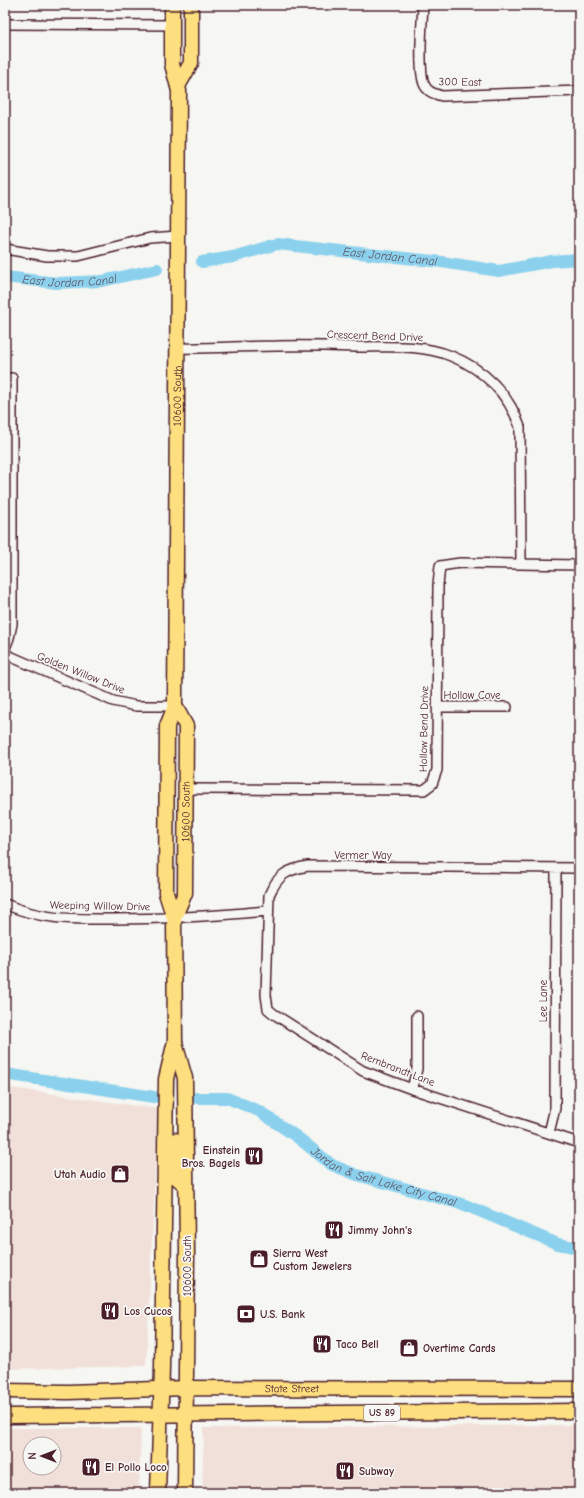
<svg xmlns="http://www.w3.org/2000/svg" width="584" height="1498" font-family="'Comic Neue',sans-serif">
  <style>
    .built { fill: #f1e0d9; fill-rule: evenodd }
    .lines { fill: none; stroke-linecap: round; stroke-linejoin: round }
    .canal { stroke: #8bd1ed; stroke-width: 12 }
    .street-casing { stroke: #4a1f2b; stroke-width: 12 }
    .primary-casing { stroke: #4a1f2b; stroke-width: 17 }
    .street { stroke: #f6f6f2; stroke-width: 9 }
    .primary { stroke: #fddf80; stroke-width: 14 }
    .labels { text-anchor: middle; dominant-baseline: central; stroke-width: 3.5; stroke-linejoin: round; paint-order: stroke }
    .shield { fill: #f6f6f2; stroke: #7e6067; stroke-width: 1 }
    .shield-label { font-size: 10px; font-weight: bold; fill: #4a1f2b }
    .street-label { font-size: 11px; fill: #4a1f2b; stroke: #f6f6f2 }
    .poi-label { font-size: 11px; font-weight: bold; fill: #4a1f2b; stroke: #f6f6f2; text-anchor: start }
    .water-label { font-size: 12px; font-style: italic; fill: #5e5465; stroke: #f6f6f2 }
  </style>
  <rect width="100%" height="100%" fill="#f6f6f2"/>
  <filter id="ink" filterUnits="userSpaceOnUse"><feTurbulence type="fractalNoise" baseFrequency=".025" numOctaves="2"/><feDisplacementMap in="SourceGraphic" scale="8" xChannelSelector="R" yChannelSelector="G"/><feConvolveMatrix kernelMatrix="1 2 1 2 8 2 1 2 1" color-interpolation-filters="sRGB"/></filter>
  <g filter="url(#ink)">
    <!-- built -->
    <path class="built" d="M 5,1087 L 158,1109 L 146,1366 L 5,1369 Z
      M 579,1425 L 579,1493 L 202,1493 L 204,1428 Z
      M 5,1428 L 141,1428 L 139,1493 L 5,1493 ZM 30,1444 L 54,1444 L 54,1468 L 30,1468 Z"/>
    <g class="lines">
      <!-- canal -->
      <g class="canal">
        <path id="s1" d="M 202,262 L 233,257 L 277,244 L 442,262 L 499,271 L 552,261 L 579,259"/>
        <path id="s2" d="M 5,277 L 57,283 L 102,281 L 157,269"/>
        <path d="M 5,1074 L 154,1097"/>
        <path id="s3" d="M 197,1098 L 227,1098 L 259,1111 L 297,1137 L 332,1165 L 357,1175 L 465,1205 L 558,1244 L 579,1248"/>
      </g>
      <defs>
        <path id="street" d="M 423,5 C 422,24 418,68 424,84 C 427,92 435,94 442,96 L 579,91
          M 5,24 L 172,25
          M 5,249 L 47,256 L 78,256 L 150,238 L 178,236
          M 177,348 C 210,349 243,346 277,346 C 304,345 331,346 359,347 C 389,347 422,344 451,356 C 484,369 509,394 520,427 L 521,564
          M 5,378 L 12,378 L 12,624 L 9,638 L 5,648
          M 5,654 L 113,701 L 136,706 L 175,706
          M 437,707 L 507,707
          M 186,789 L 424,790 L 432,784 L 437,770 L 438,585 L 440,566 L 460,563 L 579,565
          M 579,868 L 308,866 C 286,870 278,875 269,895 L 266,995 L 268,1009 L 274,1014 L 363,1071 L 412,1089 L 579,1143
          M 5,904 C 44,921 74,919 115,919 C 167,919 215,916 267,911
          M 412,1089 L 417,1069 L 417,1016
          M 549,1133 L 555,1108 L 556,868"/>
        <g id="primary">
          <path d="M 178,86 L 191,63 L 191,5"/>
          <path id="s4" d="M 174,918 L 185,893 L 186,726 L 175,706"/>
          <path d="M 175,1043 L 185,1078 L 187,1251 L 185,1493"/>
          <path d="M 175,1140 L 175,1176 L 185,1185"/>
          <path id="s5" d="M 5,1391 L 68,1392 L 186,1388 L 579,1389"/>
          <path d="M 5,1416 L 579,1411"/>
          <path id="s6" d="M 158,1493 L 162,1368 L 166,1079 L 175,1041 L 174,918 L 166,893 L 167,726 L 175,706 L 179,91 L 172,64 L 172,5"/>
        </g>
      </defs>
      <!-- street casing -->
      <use href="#street" class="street-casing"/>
      <!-- primary casing -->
      <use href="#primary" class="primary-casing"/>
      <!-- street -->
      <use href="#street" class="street"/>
      <!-- primary -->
      <use href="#primary" class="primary"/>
    </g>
  </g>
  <!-- icons -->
  <defs>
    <symbol id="restaurant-square" viewBox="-11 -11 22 22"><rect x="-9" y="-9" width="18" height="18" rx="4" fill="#4a1f2b" stroke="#f6f6f2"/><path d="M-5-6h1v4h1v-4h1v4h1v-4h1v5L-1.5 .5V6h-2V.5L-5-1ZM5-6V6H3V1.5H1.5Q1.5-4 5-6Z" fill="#fff"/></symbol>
    <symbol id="shop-square" viewBox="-11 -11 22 22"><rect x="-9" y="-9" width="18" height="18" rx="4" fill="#4a1f2b" stroke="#f6f6f2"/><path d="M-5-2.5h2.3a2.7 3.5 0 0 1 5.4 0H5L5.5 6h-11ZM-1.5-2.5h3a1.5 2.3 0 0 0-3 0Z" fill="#fff"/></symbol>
    <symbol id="bank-square" viewBox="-11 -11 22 22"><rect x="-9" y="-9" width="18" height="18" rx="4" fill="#4a1f2b" stroke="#f6f6f2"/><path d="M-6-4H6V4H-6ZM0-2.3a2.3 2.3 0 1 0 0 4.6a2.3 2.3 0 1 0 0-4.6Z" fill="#fff"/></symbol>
  </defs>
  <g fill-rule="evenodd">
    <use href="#restaurant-square" x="243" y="1145" width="22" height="22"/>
    <use href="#shop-square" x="109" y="1163" width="22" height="22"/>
    <use href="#restaurant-square" x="323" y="1219" width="22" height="22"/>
    <use href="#shop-square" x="248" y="1248" width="22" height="22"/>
    <use href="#restaurant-square" x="99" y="1300" width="22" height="22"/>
    <use href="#bank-square" x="235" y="1303" width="22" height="22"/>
    <use href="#restaurant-square" x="311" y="1333" width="22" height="22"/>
    <use href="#shop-square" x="398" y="1337" width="22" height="22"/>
    <use href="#restaurant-square" x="80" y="1456" width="22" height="22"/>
    <use href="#restaurant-square" x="334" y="1460" width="22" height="22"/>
  </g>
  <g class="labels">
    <!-- shield labels -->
    <rect class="shield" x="364" y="1405" width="36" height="16" rx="3"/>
    <g class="shield-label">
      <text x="382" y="1413">US 89</text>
    </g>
    <!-- street labels -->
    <g class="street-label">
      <text transform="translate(460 82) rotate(1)">300 East</text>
      <text transform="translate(375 336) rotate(2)">Crescent Bend Drive</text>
      <text stroke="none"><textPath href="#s6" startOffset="1101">10600 South</textPath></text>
      <text transform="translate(81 673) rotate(22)">Golden Willow Drive</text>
      <text x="472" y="695">Hollow Cove</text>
      <text transform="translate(424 729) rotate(-89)">Hollow Bend Drive</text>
      <text stroke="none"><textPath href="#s4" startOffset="109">10600 South</textPath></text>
      <text x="363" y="855">Vermer Way</text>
      <text transform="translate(100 906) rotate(1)">Weeping Willow Drive</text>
      <text transform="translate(543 1001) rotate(-90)">Lee Lane</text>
      <text transform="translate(398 1069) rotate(21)">Rembrandt Lane</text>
      <text transform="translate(187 1266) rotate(-90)">10600 South</text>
      <text stroke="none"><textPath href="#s5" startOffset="287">State Street</textPath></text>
    </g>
    <!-- poi labels -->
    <g class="poi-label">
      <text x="240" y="1150" text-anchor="end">Einstein<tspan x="240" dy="13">Bros. Bagels</tspan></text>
      <text x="106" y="1174" text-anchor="end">Utah Audio</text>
      <text x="348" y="1230">Jimmy John's</text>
      <text x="273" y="1253">Sierra West<tspan x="273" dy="13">Custom Jewelers</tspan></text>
      <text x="124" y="1311">Los Cucos</text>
      <text x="260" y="1314">U.S. Bank</text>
      <text x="336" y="1344">Taco Bell</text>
      <text x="423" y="1348">Overtime Cards</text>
      <text x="105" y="1467">El Pollo Loco</text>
      <text x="359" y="1471">Subway</text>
    </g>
    <!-- water labels -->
    <g class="water-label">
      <text stroke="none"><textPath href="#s1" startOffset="191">East Jordan Canal</textPath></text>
      <text stroke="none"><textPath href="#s2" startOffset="65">East Jordan Canal</textPath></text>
      <text stroke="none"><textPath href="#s3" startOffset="208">Jordan &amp; Salt Lake City Canal</textPath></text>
    </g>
  </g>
  <!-- margin -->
  <rect width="584" height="1498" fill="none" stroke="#f6f6f2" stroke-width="20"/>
  <rect x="10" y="10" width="564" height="1478" fill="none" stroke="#4a1f2b" stroke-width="1.5" filter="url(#ink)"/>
  <!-- north arrow -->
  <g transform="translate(42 1456) rotate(270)"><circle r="19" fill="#f6f6f2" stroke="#b1a0a2"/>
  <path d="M0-3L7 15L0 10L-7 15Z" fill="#4a1f2b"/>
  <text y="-6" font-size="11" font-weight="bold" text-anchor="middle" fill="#4a1f2b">N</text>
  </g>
</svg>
